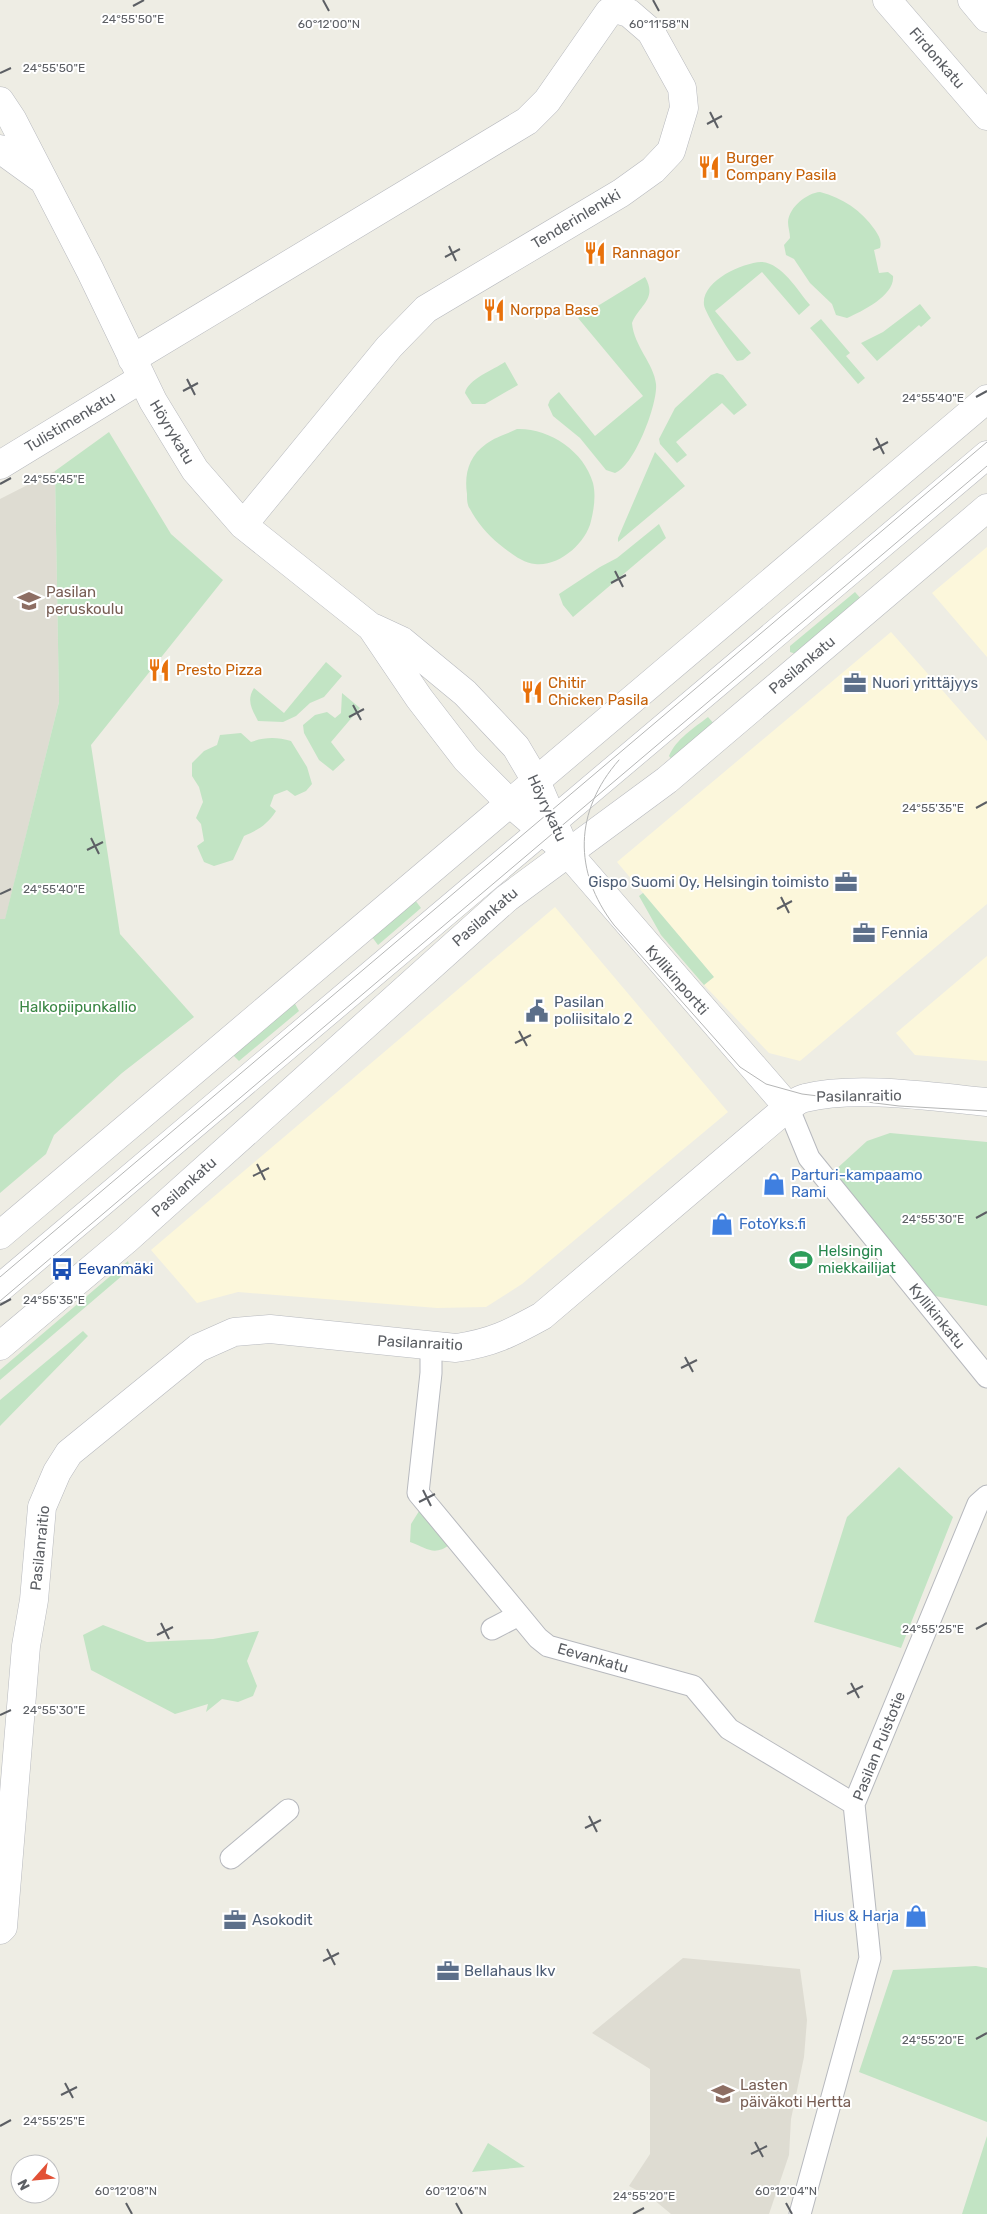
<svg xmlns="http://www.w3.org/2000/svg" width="987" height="2214" font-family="Rubik,sans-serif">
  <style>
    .commercial { fill: #fcf7db }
    .education { fill: #dedcd2 }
    .green { fill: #c2e4c4 }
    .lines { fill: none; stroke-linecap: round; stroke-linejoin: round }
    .pedestrian-casing { stroke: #b7b9be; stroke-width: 23 }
    .minor-casing { stroke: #b7b9be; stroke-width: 29 }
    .tertiary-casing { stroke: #b7b9be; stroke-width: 29 }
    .pedestrian { stroke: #fff; stroke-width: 21 }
    .minor { stroke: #fff; stroke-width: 28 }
    .tertiary { stroke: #fff; stroke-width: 28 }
    .tram { stroke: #b5b6b6; stroke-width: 1 }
    .ticks { fill: none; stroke: #5c5f64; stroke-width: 2 }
    .labels { text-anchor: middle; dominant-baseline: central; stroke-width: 4; stroke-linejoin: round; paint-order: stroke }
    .street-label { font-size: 15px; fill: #5c5f64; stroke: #fff }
    .food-label { font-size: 15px; fill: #c56008; stroke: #fff; text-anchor: start }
    .education-label { font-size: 15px; fill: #785e54; stroke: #fff; text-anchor: start }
    .service-label { font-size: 15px; fill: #4e5e75; stroke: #fff; text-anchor: start }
    .park-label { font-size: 15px; fill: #398643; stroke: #fff }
    .shop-label { font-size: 15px; fill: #366cbe; stroke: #fff; text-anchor: start }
    .leisure-label { font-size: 15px; fill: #27864d; stroke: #fff; text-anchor: start }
    .transit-label { font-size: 15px; fill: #164399; stroke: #fff; text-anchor: start }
    .ticks-label { font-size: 12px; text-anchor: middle; fill: #5c5f64; stroke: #fff; stroke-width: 4; stroke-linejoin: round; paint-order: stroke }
  </style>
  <rect width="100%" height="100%" fill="#eeede4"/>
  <!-- commercial -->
  <path class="commercial" d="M 987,547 L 987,657 L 932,593 Z
    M 891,632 L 987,741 L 987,904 L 800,1061 L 769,1053 L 704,985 L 713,976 L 617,862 Z
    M 555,907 L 728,1112 L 522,1284 L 486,1307 L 437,1308 L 238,1292 L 197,1303 L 151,1250 Z
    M 987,956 L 987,1061 L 915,1055 L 896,1033 Z"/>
  <!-- education -->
  <path class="education" d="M 55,471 L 59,702 L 5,920 L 0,919 L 0,499 Z
    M 683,1958 L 800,1969 L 807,2020 L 804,2057 L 791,2119 L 789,2155 L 769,2214 L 671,2214 L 653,2199 L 629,2186 L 650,2154 L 650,2069 L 592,2033 Z"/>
  <!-- green -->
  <path class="green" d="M 820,192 C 843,198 861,210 875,230 C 879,236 882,241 880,248 L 874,250 L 879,273 L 888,272 L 893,276 C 895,295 863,311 847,318 L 836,315 L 832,304 L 810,283 L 794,259 L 786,255 L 784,245 L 790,238 C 790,233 788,227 788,222 C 789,207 807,193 820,192 Z
    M 761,262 C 782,263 797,290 810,305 L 799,315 L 762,272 L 715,311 L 751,353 L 743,360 L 737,361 C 731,355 705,313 704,305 C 701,281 742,263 761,262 Z
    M 645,277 C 658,299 639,305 632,323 C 634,346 654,364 656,384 C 658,404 634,467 615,473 L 606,470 L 580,438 L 553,416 L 548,405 L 550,400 L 559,392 L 595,436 L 643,396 L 578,318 Z
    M 920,304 L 931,318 L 921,327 L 919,325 L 877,361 L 861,343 L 883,332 Z
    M 821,319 L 850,353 L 846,356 L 865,378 L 858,384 L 810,328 Z
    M 505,362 L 518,385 L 485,404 L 472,404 L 465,393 C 468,379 493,370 505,362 Z
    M 717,373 L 723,375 L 747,405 L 734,415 L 722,403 L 676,442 L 687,455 L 677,463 L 660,444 L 659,439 L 675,408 L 711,375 Z
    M 517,429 C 549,428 584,451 593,483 C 596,495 594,509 591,521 C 586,543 559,567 535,564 C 522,563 509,552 499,544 C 488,535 476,521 470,509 C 467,505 467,499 467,494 C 464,474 469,456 486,444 C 495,437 507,434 517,429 Z
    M 109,432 L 171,534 L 223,580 L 91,745 L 120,934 L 194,1017 L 122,1073 L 54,1135 L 46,1154 L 0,1193 L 0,919 L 5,919 L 59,702 L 55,471 Z
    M 655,452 L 685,486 L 618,542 L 618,538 Z
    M 659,524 L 666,538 L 573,617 L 563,605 L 559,594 L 600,567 L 617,558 Z
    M 855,592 L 862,600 L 796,654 L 790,652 L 790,646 Z
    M 326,662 L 342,676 L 324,697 L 310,703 L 296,716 L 283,722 L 258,721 C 252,709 246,701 254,688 L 284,713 Z
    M 342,693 L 360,708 L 331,742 L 345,760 L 333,771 L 319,760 L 304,733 L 303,725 L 315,715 L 327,712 L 335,718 L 341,713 Z
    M 708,717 L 715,725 L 672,760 L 669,756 C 676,739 694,728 708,717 Z
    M 241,733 L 251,742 C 265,737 277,737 291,741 L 307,767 L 312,784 L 306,791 L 295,796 L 287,790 L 274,795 L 270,806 L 276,811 C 267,825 258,830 244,836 L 233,860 L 214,866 L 204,862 L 197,846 L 204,841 L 201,824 L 196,818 L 203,802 L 199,787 L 192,776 L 192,763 L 204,751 L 217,745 L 220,735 Z
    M 643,893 L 714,977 L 704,985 L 661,935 L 639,896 Z
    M 415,900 L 421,908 L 378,945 L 372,937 Z
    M 294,1002 L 299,1011 L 239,1061 L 232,1054 Z
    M 890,1133 L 987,1142 L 987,1306 L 935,1296 L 833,1172 L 867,1141 Z
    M 128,1261 L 130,1269 L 0,1380 L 0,1370 Z
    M 83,1331 L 88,1336 L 0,1426 L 0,1400 Z
    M 899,1467 L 953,1517 L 901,1648 L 814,1622 L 847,1517 Z
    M 421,1508 L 451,1544 C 433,1557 428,1548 410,1542 L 411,1524 Z
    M 103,1625 L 147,1642 L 213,1639 L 259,1631 L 247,1661 L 257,1686 L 253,1696 L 238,1702 L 222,1699 L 206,1712 L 208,1704 L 175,1714 L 91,1670 L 83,1635 Z
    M 976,1966 L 987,1968 L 987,2122 L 859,2072 L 893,1970 Z
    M 987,2136 L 987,2214 L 962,2214 Z
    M 488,2143 L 525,2167 L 472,2172 Z"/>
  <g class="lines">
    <defs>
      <path id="pedestrian" d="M 788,1107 L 809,1158 L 987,1377
        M 431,1347 L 431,1373 L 418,1493 L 538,1638 L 548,1646 L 693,1686 L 729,1729 L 854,1804
        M 492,1629 L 519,1615
        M 231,1858 L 288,1810
        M 800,2214 L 870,1958 L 854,1804 L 978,1504 L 987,1496"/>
      <path id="minor" d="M 887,0 L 987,116
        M 972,0 L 987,18
        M 0,101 L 12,119 L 90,270 L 153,401 L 195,470 L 243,525 L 371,627 L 419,698 L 466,759 L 510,803 L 567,852 L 788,1107
        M 0,149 L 40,178
        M 132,359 L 527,121 L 547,101 L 609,12 L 619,10 L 629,13 L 651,32 L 682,88 L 684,108 L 671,151 L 653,170 L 621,193 L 426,309 L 389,347 L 243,525
        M 0,465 L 141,379
        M 374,628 L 402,641 L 465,693 L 516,747 L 536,781 L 560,837
        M 0,1288 L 987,455
        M 0,1930 L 3,1927 L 26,1646 L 34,1600 L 42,1507 L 57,1472 L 69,1453 L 198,1348 L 234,1332 L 270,1329 L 456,1348 C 492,1343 511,1333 542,1316 L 788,1107 C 794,1104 799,1099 805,1098 C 856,1085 934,1097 987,1102"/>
      <path id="tertiary" d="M 0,1235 L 987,399
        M 0,1346 L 126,1240 L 507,898 L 667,780 L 987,508"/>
    </defs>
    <!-- pedestrian casing -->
    <use href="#pedestrian" class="pedestrian-casing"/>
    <!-- minor casing -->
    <use href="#minor" class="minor-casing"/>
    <!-- tertiary casing -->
    <use href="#tertiary" class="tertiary-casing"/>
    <!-- pedestrian -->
    <use href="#pedestrian" class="pedestrian"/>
    <!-- minor -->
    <use href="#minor" class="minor"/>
    <!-- tertiary -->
    <use href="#tertiary" class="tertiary"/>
    <!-- tram -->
    <path class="tram" d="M 619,760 C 574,811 573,872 614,925 L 740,1067 L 766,1084 L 802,1094 L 899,1106 L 987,1111
      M 0,1277 L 987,442
      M 0,1301 L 987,466"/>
  </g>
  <!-- ticks -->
  <path class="ticks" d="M 323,0 L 329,11M 653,0 L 659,11M 133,6 L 144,0M 0,73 L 11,68M 710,112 L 718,128M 707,124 L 722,116M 449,246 L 456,261M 445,257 L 460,249M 187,379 L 195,395M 183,391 L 198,383M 976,397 L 987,391M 876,438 L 884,454M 873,450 L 888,442M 0,484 L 11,478M 615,571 L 623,587M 611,583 L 626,575M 353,705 L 361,720M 349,717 L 364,709M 976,808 L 987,802M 91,838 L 99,854M 87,850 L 103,842M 0,894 L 11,889M 781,897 L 789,913M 777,909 L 792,901M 519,1031 L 527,1046M 515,1043 L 531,1035M 257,1164 L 265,1180M 253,1176 L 269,1168M 976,1218 L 987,1212M 0,1305 L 11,1299M 685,1357 L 693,1372M 681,1368 L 697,1360M 423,1490 L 431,1506M 419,1502 L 435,1494M 161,1623 L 169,1639M 976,1629 L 987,1623M 157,1635 L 173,1627M 851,1683 L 859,1698M 847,1694 L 863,1686M 0,1715 L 11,1710M 589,1816 L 597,1832M 585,1828 L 601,1820M 327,1949 L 335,1965M 323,1961 L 339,1953M 976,2039 L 987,2033M 65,2083 L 73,2098M 61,2095 L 77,2087M 0,2126 L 11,2120M 755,2142 L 763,2157M 751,2154 L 767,2146M 126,2203 L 132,2214M 456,2203 L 462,2214M 786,2203 L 792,2214M 633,2214 L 644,2208"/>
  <!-- icons -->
  <defs>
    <symbol id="restaurant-bare" viewBox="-9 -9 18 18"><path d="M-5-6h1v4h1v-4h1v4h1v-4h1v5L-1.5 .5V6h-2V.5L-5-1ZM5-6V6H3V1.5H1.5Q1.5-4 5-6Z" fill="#e8710a" stroke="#fff" stroke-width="2.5" paint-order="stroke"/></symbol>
    <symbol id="school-bare" viewBox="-9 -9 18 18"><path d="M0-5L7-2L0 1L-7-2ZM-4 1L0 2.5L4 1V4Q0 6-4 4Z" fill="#8d6e63" stroke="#fff" stroke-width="2.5" paint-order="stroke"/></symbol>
    <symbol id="office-bare" viewBox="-9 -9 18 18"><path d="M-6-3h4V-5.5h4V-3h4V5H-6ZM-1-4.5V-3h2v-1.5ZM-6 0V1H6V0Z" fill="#5c6f8a" stroke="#fff" stroke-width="2.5" paint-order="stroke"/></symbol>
    <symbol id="civic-bare" viewBox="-9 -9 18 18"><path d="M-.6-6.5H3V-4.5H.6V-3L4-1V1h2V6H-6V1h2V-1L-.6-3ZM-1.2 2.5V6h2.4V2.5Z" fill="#5c6f8a" stroke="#fff" stroke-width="2.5" paint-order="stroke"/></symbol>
    <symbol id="shop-bare" viewBox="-9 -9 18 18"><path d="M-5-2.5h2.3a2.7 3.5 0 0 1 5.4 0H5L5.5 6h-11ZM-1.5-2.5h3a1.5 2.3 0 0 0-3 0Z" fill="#3f7fe0" stroke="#fff" stroke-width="2.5" paint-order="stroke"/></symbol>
    <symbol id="stadium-bare" viewBox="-9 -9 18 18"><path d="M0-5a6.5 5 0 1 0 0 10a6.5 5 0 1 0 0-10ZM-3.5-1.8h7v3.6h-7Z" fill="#2e9e5b" stroke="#fff" stroke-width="2.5" paint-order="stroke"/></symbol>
    <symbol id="bus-bare" viewBox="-9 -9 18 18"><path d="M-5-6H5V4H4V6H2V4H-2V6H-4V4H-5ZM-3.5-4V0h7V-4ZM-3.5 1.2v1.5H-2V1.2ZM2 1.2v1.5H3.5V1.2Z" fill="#1a4fb4" stroke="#fff" stroke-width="2.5" paint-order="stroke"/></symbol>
  </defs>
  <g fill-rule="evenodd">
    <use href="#restaurant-bare" x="693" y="151" width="32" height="32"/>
    <use href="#restaurant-bare" x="579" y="237" width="32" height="32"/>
    <use href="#restaurant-bare" x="478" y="294" width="32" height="32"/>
    <use href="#school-bare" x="13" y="585" width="32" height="32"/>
    <use href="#restaurant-bare" x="143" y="654" width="32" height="32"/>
    <use href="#office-bare" x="839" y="667" width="32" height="32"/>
    <use href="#restaurant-bare" x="516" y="676" width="32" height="32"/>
    <use href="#office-bare" x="830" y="866" width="32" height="32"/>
    <use href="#office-bare" x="848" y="917" width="32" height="32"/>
    <use href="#civic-bare" x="521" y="995" width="32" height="32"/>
    <use href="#shop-bare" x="758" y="1168" width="32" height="32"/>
    <use href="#shop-bare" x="706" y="1208" width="32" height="32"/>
    <use href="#stadium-bare" x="785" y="1244" width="32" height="32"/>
    <use href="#bus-bare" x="46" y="1253" width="32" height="32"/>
    <use href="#shop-bare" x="900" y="1900" width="32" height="32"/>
    <use href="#office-bare" x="219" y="1904" width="32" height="32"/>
    <use href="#office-bare" x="432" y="1955" width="32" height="32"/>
    <use href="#school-bare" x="707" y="2078" width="32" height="32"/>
  </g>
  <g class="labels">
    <!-- street labels -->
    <g class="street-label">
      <text transform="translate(937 58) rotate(49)">Firdonkatu</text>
      <text transform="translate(576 219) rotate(-31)">Tenderinlenkki</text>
      <text transform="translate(70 422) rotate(-31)">Tulistimenkatu</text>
      <text transform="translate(172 432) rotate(59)">Höyrykatu</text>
      <text transform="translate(802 665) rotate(-40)">Pasilankatu</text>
      <text transform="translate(547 808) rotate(65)">Höyrykatu</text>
      <text transform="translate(485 917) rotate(-41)">Pasilankatu</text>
      <text transform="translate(677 980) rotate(49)">Kyllikinportti</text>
      <text transform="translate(859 1096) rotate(-1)">Pasilanraitio</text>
      <text transform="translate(184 1187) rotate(-42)">Pasilankatu</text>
      <text transform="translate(937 1316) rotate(51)">Kyllikinkatu</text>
      <text transform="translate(420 1343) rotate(3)">Pasilanraitio</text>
      <text transform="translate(40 1548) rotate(-84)">Pasilanraitio</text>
      <text transform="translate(593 1658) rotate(16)">Eevankatu</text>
      <text transform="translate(879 1746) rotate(-68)">Pasilan Puistotie</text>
    </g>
    <!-- food labels -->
    <g class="food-label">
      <text x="726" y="158">Burger<tspan x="726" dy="17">Company Pasila</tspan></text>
      <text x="612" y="253">Rannagor</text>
      <text x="510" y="310">Norppa Base</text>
      <text x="176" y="670">Presto Pizza</text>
      <text x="548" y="683">Chitir<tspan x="548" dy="17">Chicken Pasila</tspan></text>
    </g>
    <!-- education labels -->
    <g class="education-label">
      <text x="46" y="592">Pasilan<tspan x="46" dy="17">peruskoulu</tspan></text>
      <text x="740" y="2085">Lasten<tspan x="740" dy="17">päiväkoti Hertta</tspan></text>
    </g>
    <!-- service labels -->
    <g class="service-label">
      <text x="872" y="683">Nuori yrittäjyys</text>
      <text x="829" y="882" text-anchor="end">Gispo Suomi Oy, Helsingin toimisto</text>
      <text x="881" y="933">Fennia</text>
      <text x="554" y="1002">Pasilan<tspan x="554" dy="17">poliisitalo 2</tspan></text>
      <text x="252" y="1920">Asokodit</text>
      <text x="464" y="1971">Bellahaus lkv</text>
    </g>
    <!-- park labels -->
    <g class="park-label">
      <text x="78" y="1007">Halkopiipunkallio</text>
    </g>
    <!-- shop labels -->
    <g class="shop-label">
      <text x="791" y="1175">Parturi-kampaamo<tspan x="791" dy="17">Rami</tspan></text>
      <text x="739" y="1224">FotoYks.fi</text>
      <text x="899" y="1916" text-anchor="end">Hius &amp; Harja</text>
    </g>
    <!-- leisure labels -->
    <g class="leisure-label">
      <text x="818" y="1251">Helsingin<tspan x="818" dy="17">miekkailijat</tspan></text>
    </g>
    <!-- transit labels -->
    <g class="transit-label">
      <text x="78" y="1269">Eevanmäki</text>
    </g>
  </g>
  <g class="ticks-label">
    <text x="133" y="23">24°55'50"E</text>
    <text x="329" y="28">60°12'00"N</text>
    <text x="659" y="28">60°11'58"N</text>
    <text x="54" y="72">24°55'50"E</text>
    <text x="933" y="402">24°55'40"E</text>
    <text x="54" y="483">24°55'45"E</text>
    <text x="933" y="812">24°55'35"E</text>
    <text x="54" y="893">24°55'40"E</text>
    <text x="933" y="1223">24°55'30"E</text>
    <text x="54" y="1304">24°55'35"E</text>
    <text x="933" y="1633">24°55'25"E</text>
    <text x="54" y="1714">24°55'30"E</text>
    <text x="933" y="2044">24°55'20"E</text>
    <text x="54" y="2125">24°55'25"E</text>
    <text x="126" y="2195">60°12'08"N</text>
    <text x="456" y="2195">60°12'06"N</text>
    <text x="786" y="2195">60°12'04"N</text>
    <text x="644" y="2200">24°55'20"E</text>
  </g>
  <!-- north arrow -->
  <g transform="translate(35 2179) rotate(243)"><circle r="24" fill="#ffffff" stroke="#bebfc1"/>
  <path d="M0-4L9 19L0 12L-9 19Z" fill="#e25136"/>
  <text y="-8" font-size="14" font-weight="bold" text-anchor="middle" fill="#5c5f64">N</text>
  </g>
</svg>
